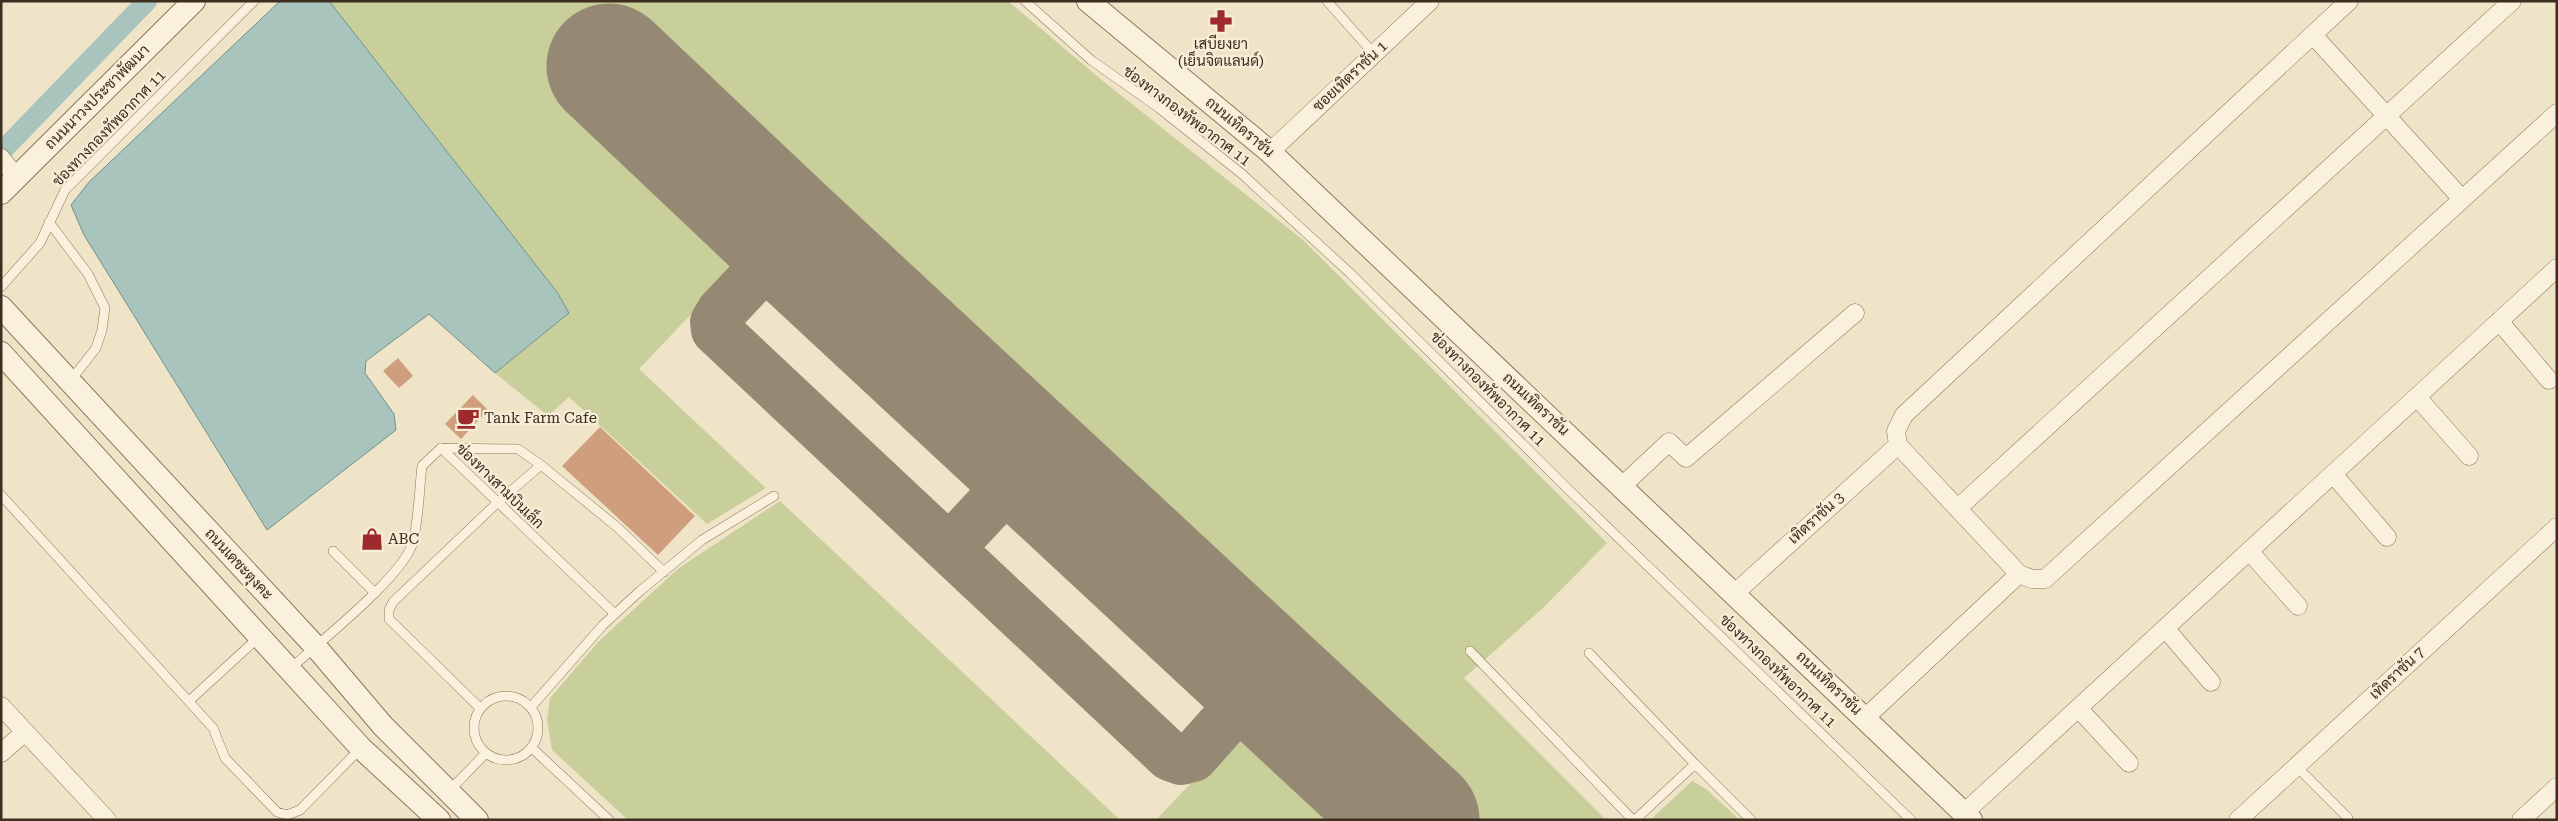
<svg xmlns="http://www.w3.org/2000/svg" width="2558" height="821" font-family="'Roboto Serif',Sarabun,serif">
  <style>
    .green { fill: #c9cf9b }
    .water { fill: #a9c4bc; stroke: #6f938a }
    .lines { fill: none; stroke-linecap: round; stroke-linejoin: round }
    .canal { stroke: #a9c4bc; stroke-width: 20 }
    .taxiway { stroke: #968974; stroke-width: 50 }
    .runway { stroke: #968974; stroke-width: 125 }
    .building { fill: #cf9f7d }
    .service-casing { stroke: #8d765c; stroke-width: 10 }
    .minor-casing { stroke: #8d765c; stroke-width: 19 }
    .tertiary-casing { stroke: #8d765c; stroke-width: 24 }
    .service { stroke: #faf1dc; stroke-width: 9 }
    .minor { stroke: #faf1dc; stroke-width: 18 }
    .tertiary { stroke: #faf1dc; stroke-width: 22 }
    .labels { text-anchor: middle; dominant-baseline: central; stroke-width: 4.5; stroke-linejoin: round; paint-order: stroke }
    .poi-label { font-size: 15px; fill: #3d2e20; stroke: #f7eed8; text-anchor: start }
    .street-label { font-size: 15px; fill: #3d2e20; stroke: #f7eed8 }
  </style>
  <rect width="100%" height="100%" fill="#f0e4c8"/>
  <!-- green -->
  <path class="green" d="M 329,1 L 1008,1 L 1103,81 L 1303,240 L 1607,543 L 1543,608 L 1464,678 L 1606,820 L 1468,820 L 623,32 L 576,81 L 755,247 L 639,369 L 766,488 L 707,524 L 569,397 L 548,416 L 495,373 L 569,313 L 557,292 Z
    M 780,501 L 1120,820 L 628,820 L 552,750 L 547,720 L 550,698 L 599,641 L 679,568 Z
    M 1255,715 L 1368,820 L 1156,820 Z
    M 1692,781 L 1706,789 L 1740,820 L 1650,820 Z"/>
  <!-- water -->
  <path class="water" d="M 280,1 L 329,1 L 557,292 L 569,313 L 495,373 L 429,314 L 366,361 L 365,373 L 394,414 L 396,430 L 267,530 L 84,235 L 71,205 L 89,182 Z"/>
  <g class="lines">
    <!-- canal -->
    <path class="canal" d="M 1,152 L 147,1"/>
    <!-- taxiway -->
    <path class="taxiway" d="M 779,227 L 779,246 L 772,258 L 721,312 L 715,322 L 716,330 L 1170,756 L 1181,760 L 1193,757 L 1249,694 L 1255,690 L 1279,691
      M 941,541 L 962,535 L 1019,474 L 1041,470"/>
    <!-- runway -->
    <path class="runway" d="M 609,66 L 779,227 L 1417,820"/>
  </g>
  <!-- building -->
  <path class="building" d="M 398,358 L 413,376 L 399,388 L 383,371 Z
    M 473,395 L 488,410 L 461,439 L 445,424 Z
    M 600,427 L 695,516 L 658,555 L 562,466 Z"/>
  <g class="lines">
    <defs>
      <path id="service" d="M 1025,1 L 1091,60 L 1159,108 L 1242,174 L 1351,274 L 1570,491 L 1911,820
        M 1327,1 L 1374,54
        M 49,222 L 88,274 L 105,308 L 102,330 L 96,348 L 71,380
        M 1,287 L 40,243 L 65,190 L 254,1
        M 441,448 L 518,449 L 541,465 L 617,527 L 664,572
        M 1,495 L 213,728 L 225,758 L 277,812 L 287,815 L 300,810 L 361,748
        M 333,551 L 375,593
        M 1470,651 L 1633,820
        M 1589,653 L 1695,764
        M 289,670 C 318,643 404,576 413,542 C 419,517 419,491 422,466 L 441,448 L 615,614
        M474 728a32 32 0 1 1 64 0a32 32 0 1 1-64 0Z
        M 189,701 L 259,637
        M 531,707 L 603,625 L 640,591 L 702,540 L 774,496
        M 480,708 L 389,619 L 389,610 L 393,602 L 497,503 L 541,465
        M 532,748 L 609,820
        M 2296,766 L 2348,818
        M 449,791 L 486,753
        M 1635,820 L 1695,764 L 1751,820"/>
      <path id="minor" d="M 2349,1 L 1904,415 L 1896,431 L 1898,445 L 2019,574 L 2032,579 L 2045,579 L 2557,113
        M 2313,35 L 2462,199
        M 1270,152 L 1430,1
        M 1,158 L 16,177
        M 2499,321 L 2549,380
        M 2417,397 L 2469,456
        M 2333,474 L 2387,537
        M 1622,486 L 1669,442 L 1686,458 L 1855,313
        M 1958,508 L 2512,1
        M 2249,551 L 2298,606
        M 1735,593 L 1898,445
        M 2165,628 L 2211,682
        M 1,706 L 107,820
        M 2078,708 L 2129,763
        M 1865,718 L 2019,574
        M 1,753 L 25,732
        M 1964,813 L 2557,268
        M 2238,820 L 2557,527
        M 2521,820 L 2557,787"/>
      <path id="tertiary" d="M 1088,1 L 1270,152 L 1971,820
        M 1,193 L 194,1
        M 1,307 L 315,646 L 383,726 L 477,820
        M 1,353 L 361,748 L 439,820"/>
    </defs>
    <!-- service casing -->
    <use href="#service" class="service-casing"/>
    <!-- minor casing -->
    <use href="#minor" class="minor-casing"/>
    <!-- tertiary casing -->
    <use href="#tertiary" class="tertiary-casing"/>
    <!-- service -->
    <use href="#service" class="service"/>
    <!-- minor -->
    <use href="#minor" class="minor"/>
    <!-- tertiary -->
    <use href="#tertiary" class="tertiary"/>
  </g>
  <!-- icons -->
  <defs>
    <symbol id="pharmacy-bare" viewBox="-9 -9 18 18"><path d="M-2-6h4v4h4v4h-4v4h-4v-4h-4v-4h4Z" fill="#9e2a2b" stroke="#f7eed8" stroke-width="2.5" paint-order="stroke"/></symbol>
    <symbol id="cafe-bare" viewBox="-9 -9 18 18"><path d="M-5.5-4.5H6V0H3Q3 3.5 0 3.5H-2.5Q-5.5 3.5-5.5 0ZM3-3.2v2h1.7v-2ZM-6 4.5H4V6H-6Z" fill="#9e2a2b" stroke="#f7eed8" stroke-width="2.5" paint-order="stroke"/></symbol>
    <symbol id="shop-bare" viewBox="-9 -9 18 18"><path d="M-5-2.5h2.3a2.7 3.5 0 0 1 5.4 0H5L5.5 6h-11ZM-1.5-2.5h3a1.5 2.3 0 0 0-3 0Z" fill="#9e2a2b" stroke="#f7eed8" stroke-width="2.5" paint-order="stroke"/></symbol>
  </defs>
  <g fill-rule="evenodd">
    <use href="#pharmacy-bare" x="1205" y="5" width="32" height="32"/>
    <use href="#cafe-bare" x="452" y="402" width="32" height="32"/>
    <use href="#shop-bare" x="356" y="523" width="32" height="32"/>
  </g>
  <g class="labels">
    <!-- poi labels -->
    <g class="poi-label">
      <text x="1221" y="44" text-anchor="middle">เสบียงยา<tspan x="1221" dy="17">(เย็นจิตแลนด์)</tspan></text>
      <text x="484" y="418">Tank Farm Cafe</text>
      <text x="388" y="539">ABC</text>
    </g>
    <!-- street labels -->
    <g class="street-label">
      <text transform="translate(1350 76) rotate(-43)">ซอยเทิดราชัน 1</text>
      <text transform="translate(97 97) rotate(-45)">ถนนนาวงประชาพัฒนา</text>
      <text transform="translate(1187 116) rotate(37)">ช่องทางกองทัพอากาศ 11</text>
      <text transform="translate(1240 127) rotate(40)">ถนนเทิดราชัน</text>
      <text transform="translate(109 128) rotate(-46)">ช่องทางกองทัพอากาศ 11</text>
      <text transform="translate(1488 389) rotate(45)">ช่องทางกองทัพอากาศ 11</text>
      <text transform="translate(1536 404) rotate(43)">ถนนเทิดราชัน</text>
      <text transform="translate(500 486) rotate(44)">ช่องทางสามบินเล็ก</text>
      <text transform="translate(1816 518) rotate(-42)">เทิดราชัน 3</text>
      <text transform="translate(239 564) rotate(47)">ถนนเดชะตุงคะ</text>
      <text transform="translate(1778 671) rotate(44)">ช่องทางกองทัพอากาศ 11</text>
      <text transform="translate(2397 673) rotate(-43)">เทิดราชัน 7</text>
      <text transform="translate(1829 683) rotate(44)">ถนนเทิดราชัน</text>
    </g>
  </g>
  <!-- border -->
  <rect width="2558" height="821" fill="none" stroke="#3d2e20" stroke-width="5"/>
</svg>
